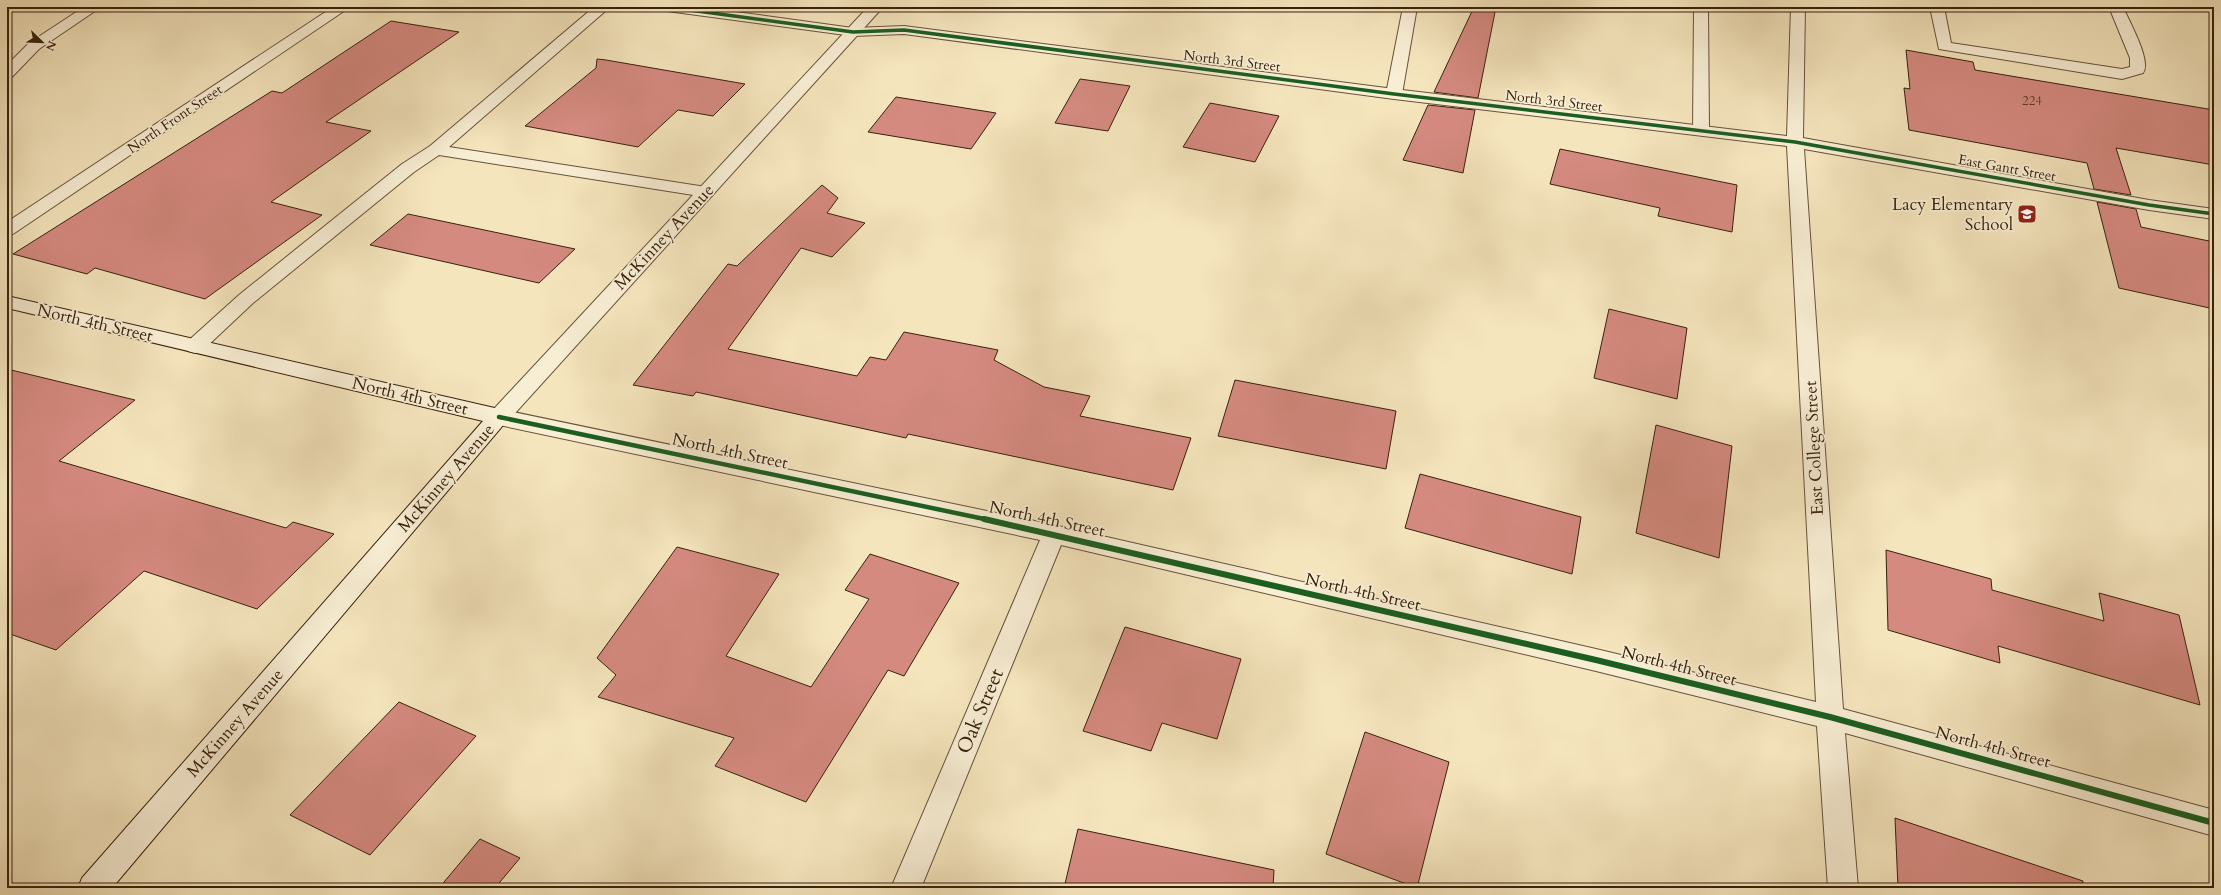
<svg xmlns="http://www.w3.org/2000/svg" width="2221" height="895" font-family="Cardo,serif">
  <style>
    .building { fill: #d58a80; stroke: #38210b }
    .lines { fill: none; stroke-linecap: round; stroke-linejoin: round }
    .service-casing { stroke: #675238; stroke-width: 2 }
    .minor-casing { stroke: #675238; stroke-width: 2 }
    .tertiary-casing { stroke: #675238; stroke-width: 2 }
    .secondary-casing { stroke: #38210b; stroke-width: 2 }
    .service { fill: #f8eed4; fill-rule: evenodd }
    .minor { fill: #f8eed4; fill-rule: evenodd }
    .tertiary { fill: #f8eed4; fill-rule: evenodd }
    .secondary { fill: #f8eed4; fill-rule: evenodd }
    .cycleway-far2-casing { stroke: #f8eed4; stroke-width: 5.5 }
    .cycleway-far1-casing { stroke: #f8eed4; stroke-width: 7 }
    .cycleway-casing { stroke: #f8eed4; stroke-width: 8 }
    .cycleway-far2 { stroke: #1b5e20; stroke-width: 3.5 }
    .cycleway-far1 { stroke: #1b5e20; stroke-width: 4.5 }
    .cycleway { stroke: #1b5e20; stroke-width: 6 }
    .labels { text-anchor: middle; dominant-baseline: central; stroke-width: 3.5; stroke-linejoin: round; paint-order: stroke }
    .far-number-label { font-size: 13px; fill: #5f3b28 }
    .far-street-label { font-size: 14px; fill: #38210b; stroke: #f8eed4 }
    .poi-label { font-size: 17px; fill: #38210b; stroke: #f8eed4; text-anchor: end }
    .street-label { font-size: 17px; fill: #38210b; stroke: #f8eed4 }
    .near-street-label { font-size: 20px; fill: #38210b; stroke: #f8eed4 }
  </style>
  <rect width="100%" height="100%" fill="#f5e5bd"/>
  <filter id="stains"><feTurbulence type="fractalNoise" baseFrequency=".005" numOctaves="4"/><feColorMatrix values="0 0 0 0 .2 0 0 0 0 .09 0 0 0 0 .02 0 0 0 .5 -.17"/></filter>
  <radialGradient id="worn" r=".72"><stop offset=".6" stop-color="#630" stop-opacity="0"/><stop offset="1" stop-color="#630" stop-opacity=".3"/></radialGradient>
  <!-- building -->
  <path class="building" d="M 1474,7 L 1496,7 L 1478,98 L 1434,92 Z
    M 391,21 L 459,32 L 326,122 L 371,131 L 271,202 L 322,215 L 205,299 L 95,268 L 87,274 L 13,254 L 272,91 L 282,93 Z
    M 1906,50 L 1973,62 L 1975,70 L 2214,110 L 2214,165 L 2116,148 L 2131,195 L 2094,189 L 2087,163 L 1909,130 L 1904,88 L 1910,89 Z
    M 597,59 L 606,60 L 745,84 L 713,116 L 678,110 L 638,147 L 525,126 L 596,68 Z
    M 1080,79 L 1130,86 L 1108,131 L 1055,123 Z
    M 896,97 L 996,113 L 971,149 L 868,132 Z
    M 1210,103 L 1279,116 L 1255,162 L 1183,147 Z
    M 1428,105 L 1475,110 L 1463,173 L 1403,160 Z
    M 1560,149 L 1737,185 L 1732,232 L 1658,216 L 1660,208 L 1550,184 Z
    M 822,185 L 838,198 L 827,213 L 865,223 L 832,257 L 801,248 L 728,349 L 857,376 L 870,357 L 886,360 L 904,332 L 998,350 L 994,360 L 1044,387 L 1090,396 L 1080,416 L 1191,438 L 1173,490 L 908,434 L 906,438 L 696,392 L 693,396 L 633,385 L 728,264 L 737,266 Z
    M 2097,202 L 2136,209 L 2141,227 L 2214,242 L 2214,309 L 2119,288 Z
    M 408,214 L 575,249 L 539,283 L 370,245 Z
    M 1609,309 L 1687,328 L 1677,399 L 1594,378 Z
    M 7,369 L 135,400 L 59,461 L 286,528 L 293,522 L 334,534 L 257,609 L 144,571 L 56,650 L 7,633 Z
    M 1235,380 L 1396,411 L 1386,469 L 1218,436 Z
    M 1656,425 L 1732,446 L 1719,558 L 1636,533 Z
    M 1420,474 L 1581,517 L 1572,574 L 1405,528 Z
    M 677,547 L 779,574 L 726,656 L 811,687 L 869,599 L 845,590 L 870,554 L 959,583 L 904,676 L 888,670 L 806,802 L 715,766 L 734,738 L 598,697 L 616,675 L 597,658 Z
    M 1886,550 L 1991,579 L 1992,590 L 2104,621 L 2099,593 L 2179,615 L 2200,705 L 1998,646 L 2000,663 L 1888,630 Z
    M 1125,627 L 1241,659 L 1217,739 L 1162,723 L 1151,751 L 1083,731 Z
    M 399,702 L 476,736 L 370,855 L 290,815 Z
    M 1365,732 L 1449,762 L 1417,888 L 1326,854 Z
    M 1895,818 L 2083,881 L 2082,888 L 1898,888 Z
    M 1078,829 L 1274,870 L 1273,888 L 1064,888 Z
    M 480,839 L 520,858 L 495,888 L 439,888 Z"/>
  <g class="lines">
    <defs>
      <path id="service" d="M 594,7 L 610,7 L 449,147 L 706,187 L 712,188 L 715,192 L 712,196 L 706,197 L 439,155 L 414,172 L 253,303 L 202,351 L 195,353 L 188,351 L 185,346 L 188,341 L 239,295 L 402,164 L 430,146 Z
        M 1403,7 L 1417,7 L 1402,94 L 1400,97 L 1388,97 L 1386,94 Z
        M 1694,7 L 1708,7 L 1709,131 L 1707,134 L 1695,134 L 1693,131 Z
        M 1930,7 L 1944,7 L 1951,43 L 2122,69 L 2130,67 L 2130,58 L 2109,7 L 2123,7 C 2129,21 2152,61 2143,73 L 2122,79 L 1939,49 Z"/>
      <path id="minor" d="M 84,7 L 101,7 L 39,49 L 12,77 L 7,79 L 7,65 L 29,43 Z
        M 333,7 L 350,7 L 13,234 L 7,235 L 7,222 Z
        M 660,7 L 699,7 L 853,28 L 904,26 L 1394,89 L 1787,136 L 1791,7 L 1805,7 L 1803,138 L 2149,200 L 2214,209 L 2214,219 L 2149,210 L 1804,149 L 1843,709 L 2214,810 L 2214,836 L 1845,733 L 1858,888 L 1828,888 L 1817,726 L 1596,671 L 1061,545 L 921,888 L 891,888 L 1040,540 L 499,425 L 491,422 L 488,417 L 491,412 L 499,409 L 1054,525 L 1596,649 L 1816,702 L 1787,146 L 1394,99 L 904,34 L 853,36 L 667,11 Z"/>
      <path id="tertiary" d="M 868,7 L 883,7 L 507,422 L 499,425 L 491,422 L 488,417 L 491,412 Z"/>
      <path id="secondary" d="M 7,296 L 499,409 L 507,412 L 510,417 L 112,888 L 78,888 L 82,878 L 483,421 L 7,308 Z"/>
    </defs>
    <!-- service casing -->
    <use href="#service" class="service-casing"/>
    <!-- minor casing -->
    <use href="#minor" class="minor-casing"/>
    <!-- tertiary casing -->
    <use href="#tertiary" class="tertiary-casing"/>
    <!-- secondary casing -->
    <use href="#secondary" class="secondary-casing"/>
    <!-- service -->
    <use href="#service" class="service"/>
    <!-- minor -->
    <use href="#minor" class="minor"/>
    <!-- tertiary -->
    <use href="#tertiary" class="tertiary"/>
    <!-- secondary -->
    <use href="#secondary" class="secondary"/>
    <defs>
      <path id="cycleway-far2" d="M 667,7 L 853,32 L 904,30 L 1394,94 L 1795,142 L 2149,205 L 2214,214"/>
      <path id="cycleway-far1" d="M 499,417 L 989,520"/>
      <path id="cycleway" d="M 984,519 L 1596,660 L 1830,717 L 2214,823"/>
    </defs>
    <!-- cycleway-far2 casing -->
    <use href="#cycleway-far2" class="cycleway-far2-casing"/>
    <!-- cycleway-far1 casing -->
    <use href="#cycleway-far1" class="cycleway-far1-casing"/>
    <!-- cycleway casing -->
    <use href="#cycleway" class="cycleway-casing"/>
    <!-- cycleway-far2 -->
    <use href="#cycleway-far2" class="cycleway-far2"/>
    <!-- cycleway-far1 -->
    <use href="#cycleway-far1" class="cycleway-far1"/>
    <!-- cycleway -->
    <use href="#cycleway" class="cycleway"/>
  </g>
  <!-- icons -->
  <defs>
    <symbol id="school-square" viewBox="-11 -11 22 22"><rect x="-9" y="-9" width="18" height="18" rx="4" fill="#8f2418" stroke="#f8eed4"/><path d="M0-5L7-2L0 1L-7-2ZM-4 1L0 2.5L4 1V4Q0 6-4 4Z" fill="#fff"/></symbol>
  </defs>
  <g fill-rule="evenodd">
    <use href="#school-square" x="2016" y="203" width="22" height="22"/>
  </g>
  <g class="labels">
    <!-- far-number labels -->
    <g class="far-number-label">
      <text x="2032" y="101">224</text>
    </g>
    <!-- far-street labels -->
    <g class="far-street-label">
      <text transform="translate(1232 61) rotate(7)">North 3rd Street</text>
      <text transform="translate(1554 101) rotate(7)">North 3rd Street</text>
      <text transform="translate(175 119) rotate(-34)">North Front Street</text>
      <text transform="translate(2007 168) rotate(10)">East Gantt Street</text>
    </g>
    <!-- poi labels -->
    <g class="poi-label">
      <text x="2013" y="204">Lacy Elementary<tspan x="2013" dy="20">School</tspan></text>
    </g>
    <!-- street labels -->
    <g class="street-label">
      <text transform="translate(664 237) rotate(-47)">McKinney Avenue</text>
      <text transform="translate(95 323) rotate(13)">North 4th Street</text>
      <text transform="translate(410 396) rotate(13)">North 4th Street</text>
      <text transform="translate(1814 448) rotate(-93)">East College Street</text>
      <text transform="translate(730 451) rotate(12)">North 4th Street</text>
      <text transform="translate(446 478) rotate(-49)">McKinney Avenue</text>
      <text transform="translate(1047 519) rotate(12)">North 4th Street</text>
      <text transform="translate(1363 592) rotate(13)">North 4th Street</text>
      <text transform="translate(1679 666) rotate(14)">North 4th Street</text>
      <text transform="translate(235 723) rotate(-49)">McKinney Avenue</text>
      <text transform="translate(1993 747) rotate(15)">North 4th Street</text>
    </g>
    <!-- near-street labels -->
    <g class="near-street-label">
      <text transform="translate(980 711) rotate(-67)">Oak Street</text>
    </g>
  </g>
  <!-- margin -->
  <rect width="2221" height="895" fill="none" stroke="#f5e5bd" stroke-width="24"/>
  <rect x="8" y="8" width="2205" height="879" fill="none" stroke="#38210b" stroke-width="2"/>
  <rect x="12" y="12" width="2197" height="871" fill="none" stroke="#38210b"/>
  <!-- north arrow -->
  <g transform="translate(42 42) rotate(113)" stroke="#f8eed4" stroke-width="3" paint-order="stroke">
  <path d="M0-3L7 15L0 10L-7 15Z" fill="#38210b"/>
  <text y="-6" font-size="11" font-weight="bold" text-anchor="middle" fill="#38210b">N</text>
  </g>
  <rect width="100%" height="100%" filter="url(#stains)"/>
  <rect width="100%" height="100%" fill="url(#worn)"/>
</svg>
